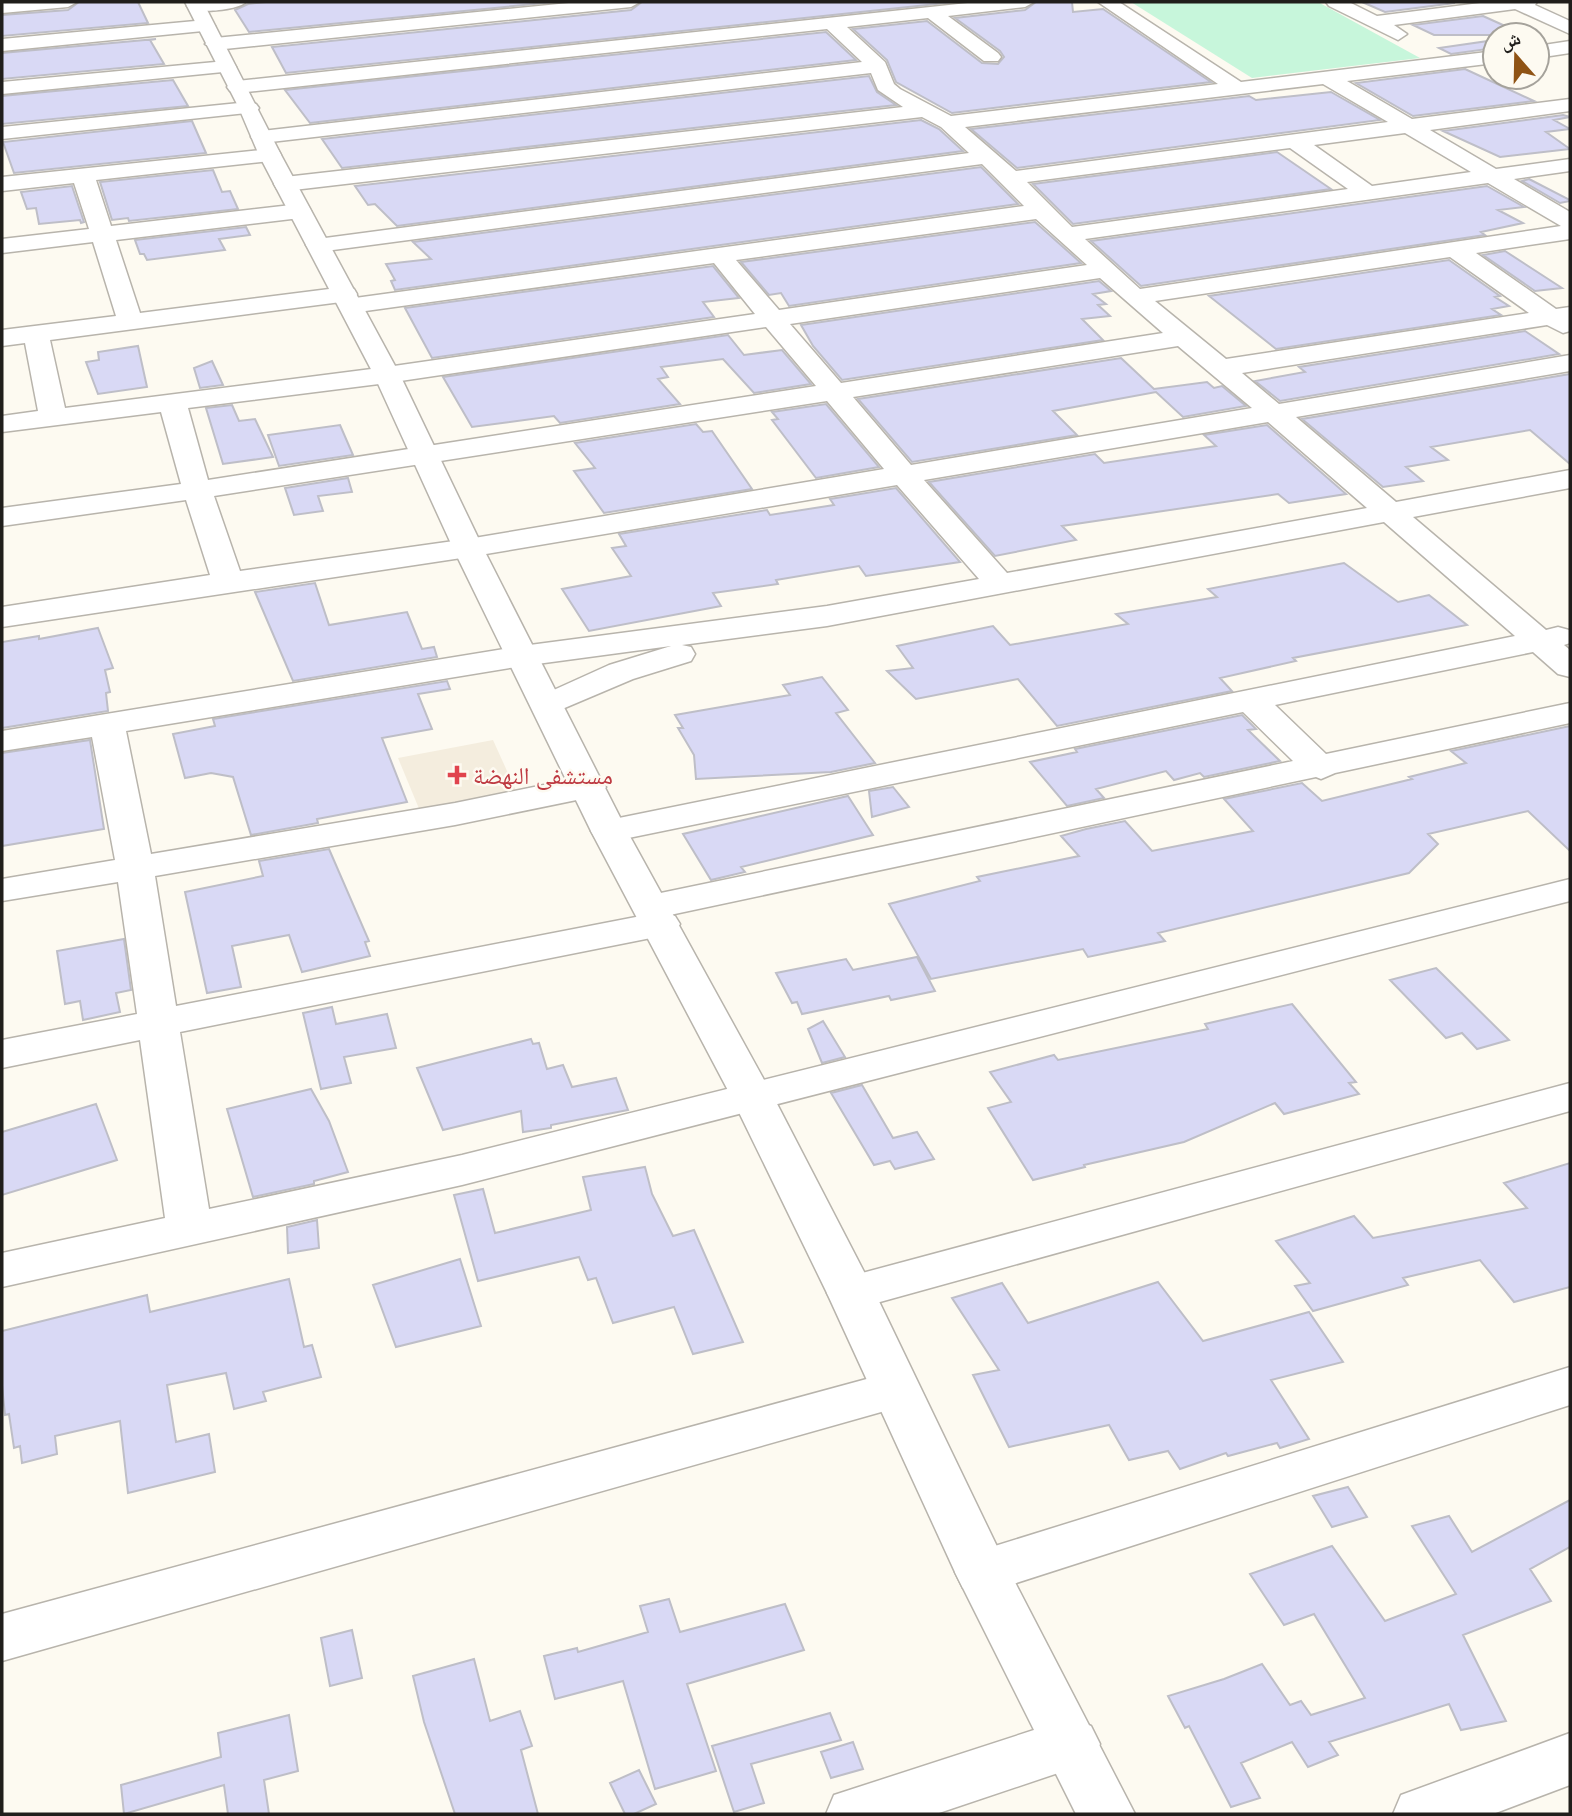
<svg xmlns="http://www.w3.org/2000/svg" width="1572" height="1816" font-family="'Space Grotesk','Noto Naskh Arabic',sans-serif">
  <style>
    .built { fill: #f4edde }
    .green { fill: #c7f6db }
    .building { fill: #d9d9f5; stroke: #bebec7; stroke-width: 2 }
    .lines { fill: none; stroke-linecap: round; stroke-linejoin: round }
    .minor-casing { stroke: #b8b4ac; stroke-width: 3 }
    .highway-casing { stroke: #b8b4ac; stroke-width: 3 }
    .minor { fill: #fff; fill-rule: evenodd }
    .highway { fill: #fff; fill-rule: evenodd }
    .health-dot { fill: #e0444e; stroke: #fdfaf1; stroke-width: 2.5 }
    .labels { text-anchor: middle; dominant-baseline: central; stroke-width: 5; stroke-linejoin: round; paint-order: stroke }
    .health-label { font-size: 24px; fill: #be3a42; stroke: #fdfaf1; text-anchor: start }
  </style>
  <rect width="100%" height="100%" fill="#fdfaf1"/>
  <!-- built -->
  <path class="built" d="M 493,740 L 517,793 L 420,811 L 398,758 Z"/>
  <!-- green -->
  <path class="green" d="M 1131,2 L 1318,2 L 1420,58 L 1252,78 Z"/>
  <!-- building -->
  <path class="building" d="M 79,2 L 138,2 L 148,23 L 2,36 L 2,15 L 68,10 Z
    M 266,2 L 555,2 L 249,32 L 235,10 L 248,4 Z
    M 642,2 L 955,2 L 286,73 L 272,47 L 631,10 Z
    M 1036,2 L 1072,2 L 1073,12 L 1103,9 L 1211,82 L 952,113 L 896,82 L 887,60 L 853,29 L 927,21 L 982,63 L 998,64 L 1004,57 L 1000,51 L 955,18 L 1025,10 Z
    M 1362,2 L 1451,2 L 1455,3 L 1385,12 Z
    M 1483,16 L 1525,35 L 1434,35 L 1413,25 Z
    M 826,32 L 856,60 L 310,123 L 285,90 Z
    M 156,39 L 150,40 L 164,64 L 2,79 L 2,53 Z
    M 1495,40 L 1495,48 L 1451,54 L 1439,48 Z
    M 1465,69 L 1534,101 L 1413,116 L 1356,83 Z
    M 869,76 L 877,92 L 896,105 L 342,168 L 322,139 Z
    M 173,80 L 188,106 L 2,124 L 2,96 Z
    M 1331,92 L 1380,120 L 1017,168 L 971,129 L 1249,96 L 1256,100 Z
    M 1563,115 L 1570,117 L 1554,120 L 1570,129 L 1546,132 L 1570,149 L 1500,157 L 1443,131 Z
    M 921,120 L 939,129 L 963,151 L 397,226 L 375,204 L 368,205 L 355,186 Z
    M 192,121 L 206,153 L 14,173 L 3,142 Z
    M 1277,152 L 1331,189 L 1073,224 L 1033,184 Z
    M 981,167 L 1018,204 L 395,290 L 391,281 L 395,280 L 386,264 L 431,259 L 413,242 Z
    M 213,170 L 222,192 L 230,191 L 238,209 L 129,221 L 128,218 L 112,220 L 100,182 Z
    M 1529,179 L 1570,200 L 1570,201 L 1560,203 L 1522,181 Z
    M 72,186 L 84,222 L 81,223 L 80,220 L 39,224 L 36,208 L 27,209 L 21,192 Z
    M 1487,186 L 1524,207 L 1498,210 L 1523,223 L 1481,232 L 1485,235 L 1141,286 L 1091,241 Z
    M 1035,222 L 1081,263 L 789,306 L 781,293 L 769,295 L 741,262 Z
    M 246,227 L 250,235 L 219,239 L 225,250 L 147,260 L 144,254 L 140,254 L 135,240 Z
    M 1505,251 L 1562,288 L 1535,291 L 1483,255 Z
    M 1449,260 L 1500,296 L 1495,297 L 1509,306 L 1492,309 L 1501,315 L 1276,349 L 1209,296 Z
    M 713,266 L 739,298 L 703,302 L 714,317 L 432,358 L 405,308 Z
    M 1099,281 L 1111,291 L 1093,294 L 1106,304 L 1098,305 L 1110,316 L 1082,319 L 1103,340 L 842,380 L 813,346 L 801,325 Z
    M 1525,331 L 1559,354 L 1280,401 L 1255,381 L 1305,372 L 1299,367 Z
    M 728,335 L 744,355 L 782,350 L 811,384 L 754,393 L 723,359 L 661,367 L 668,377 L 658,379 L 680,404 L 560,423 L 554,416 L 472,427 L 443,377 Z
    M 138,346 L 147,387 L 98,394 L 86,362 L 99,360 L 98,352 Z
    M 1121,358 L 1154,389 L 1207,382 L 1214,388 L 1222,386 L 1246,406 L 1183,417 L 1156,392 L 1053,411 L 1077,435 L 912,462 L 858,399 Z
    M 212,361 L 223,385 L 200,388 L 194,368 Z
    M 1570,374 L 1570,464 L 1530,430 L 1431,447 L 1448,460 L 1406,467 L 1423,481 L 1383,487 L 1302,419 Z
    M 826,404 L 879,467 L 816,478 L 772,420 L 778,419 L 772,412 Z
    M 232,405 L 239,421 L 255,419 L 273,457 L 223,464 L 206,408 Z
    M 696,424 L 703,432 L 712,431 L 752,489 L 604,513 L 574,471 L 595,468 L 575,443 Z
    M 340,425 L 353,455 L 279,466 L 268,435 Z
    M 1267,425 L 1346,494 L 1289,503 L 1278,494 L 1062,526 L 1076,540 L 995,556 L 929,482 L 1095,454 L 1104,463 L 1216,446 L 1204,435 Z
    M 348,478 L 352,492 L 318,496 L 323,511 L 294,515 L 285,488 Z
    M 896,488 L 960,562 L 866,576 L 859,566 L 776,580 L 778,584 L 713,593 L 721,606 L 589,631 L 562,589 L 631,576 L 612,548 L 626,546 L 619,534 L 767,510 L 770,515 L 834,505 L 830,499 Z
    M 1344,563 L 1398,602 L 1429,595 L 1467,625 L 1293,658 L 1296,661 L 1220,678 L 1232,691 L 1057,726 L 1018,679 L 916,699 L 887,671 L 913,668 L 897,646 L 993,626 L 1010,645 L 1128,624 L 1116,614 L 1217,597 L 1208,589 Z
    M 315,583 L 329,625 L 407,612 L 422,649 L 434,647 L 437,657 L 293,681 L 255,592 Z
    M 98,628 L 113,668 L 105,670 L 110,692 L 106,693 L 108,711 L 2,728 L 2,642 L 39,636 L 39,639 Z
    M 822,677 L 848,710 L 836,713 L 875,763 L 831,772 L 696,779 L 694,755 L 678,728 L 683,728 L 675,715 L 790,695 L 783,685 Z
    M 447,681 L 450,689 L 418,694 L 432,729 L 382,738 L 407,802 L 317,819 L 318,823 L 251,835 L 233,777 L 211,773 L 185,778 L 173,734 L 215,726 L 213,719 Z
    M 1242,715 L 1256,729 L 1248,730 L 1280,761 L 1204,777 L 1200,773 L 1174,780 L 1166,771 L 1096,789 L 1104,798 L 1067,806 L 1030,762 L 1077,752 L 1075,749 Z
    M 1570,726 L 1570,851 L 1528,811 L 1428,834 L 1438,844 L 1409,873 L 1158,933 L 1165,941 L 1088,957 L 1083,949 L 931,979 L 889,904 L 980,881 L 977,877 L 1079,856 L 1061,836 L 1086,829 L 1125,821 L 1152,851 L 1253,831 L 1224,799 L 1302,783 L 1322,801 L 1412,779 L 1409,777 L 1466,763 L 1451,751 Z
    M 90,740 L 104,829 L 2,846 L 2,753 Z
    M 893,787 L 909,807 L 872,817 L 869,791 Z
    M 848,796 L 873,835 L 741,867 L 745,872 L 711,880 L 683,834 Z
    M 329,849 L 369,941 L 365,942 L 370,956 L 302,972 L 289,935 L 232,946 L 241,987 L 207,993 L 185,892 L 263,876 L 259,861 Z
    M 124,939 L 131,990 L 116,993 L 120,1012 L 83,1020 L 80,1001 L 65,1004 L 57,951 Z
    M 917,957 L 935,991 L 891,1000 L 889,996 L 802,1014 L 797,1002 L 792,1003 L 776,973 L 846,959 L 853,970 Z
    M 1436,968 L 1509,1040 L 1477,1049 L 1462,1033 L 1446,1038 L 1390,980 Z
    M 1292,1004 L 1356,1082 L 1349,1083 L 1359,1094 L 1284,1114 L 1275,1103 L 1184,1142 L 1084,1165 L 1085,1167 L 1033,1180 L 988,1108 L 1011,1102 L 990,1072 L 1054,1055 L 1058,1060 L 1208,1029 L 1205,1024 Z
    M 332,1007 L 336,1024 L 387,1014 L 396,1048 L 344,1057 L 351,1083 L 321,1089 L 303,1013 Z
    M 823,1021 L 845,1057 L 822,1063 L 808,1029 Z
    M 531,1039 L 533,1044 L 539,1043 L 547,1069 L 563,1065 L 572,1087 L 616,1078 L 628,1110 L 551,1125 L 551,1128 L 523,1132 L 521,1111 L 443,1130 L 417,1068 Z
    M 862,1085 L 893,1138 L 917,1132 L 934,1159 L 895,1169 L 890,1161 L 874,1165 L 831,1093 Z
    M 311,1089 L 329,1121 L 348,1172 L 314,1181 L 314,1184 L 253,1197 L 227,1109 Z
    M 96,1104 L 117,1160 L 2,1195 L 2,1132 Z
    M 1570,1163 L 1570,1287 L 1514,1302 L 1480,1260 L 1403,1278 L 1408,1285 L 1313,1311 L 1295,1286 L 1310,1283 L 1276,1241 L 1354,1216 L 1373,1238 L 1527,1208 L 1504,1183 Z
    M 645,1167 L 652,1194 L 673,1236 L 694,1230 L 743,1342 L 693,1354 L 674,1307 L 613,1323 L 596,1278 L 588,1280 L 579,1257 L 478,1281 L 454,1195 L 483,1189 L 495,1233 L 591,1210 L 583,1177 Z
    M 317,1220 L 319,1248 L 288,1253 L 287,1227 Z
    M 460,1259 L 481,1326 L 396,1347 L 373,1285 Z
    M 289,1279 L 304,1347 L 312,1345 L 321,1377 L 263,1392 L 266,1401 L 234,1409 L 226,1373 L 167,1385 L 176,1442 L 209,1434 L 215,1472 L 128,1493 L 120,1421 L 55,1436 L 57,1454 L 22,1463 L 20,1446 L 14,1448 L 9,1414 L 5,1415 L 2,1385 L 2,1331 L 147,1295 L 150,1312 Z
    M 1158,1282 L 1203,1341 L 1309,1312 L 1343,1362 L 1271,1380 L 1309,1439 L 1280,1448 L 1277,1443 L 1228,1456 L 1226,1453 L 1180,1469 L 1168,1451 L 1129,1460 L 1109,1425 L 1009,1447 L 973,1375 L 999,1370 L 952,1298 L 1002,1283 L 1028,1323 Z
    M 1348,1487 L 1367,1517 L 1332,1527 L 1313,1496 Z
    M 1570,1500 L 1570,1547 L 1530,1569 L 1551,1601 L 1463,1635 L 1506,1721 L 1461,1730 L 1449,1704 L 1329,1742 L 1338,1755 L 1308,1767 L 1292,1742 L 1241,1763 L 1260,1798 L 1231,1807 L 1189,1726 L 1185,1728 L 1168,1696 L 1224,1679 L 1262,1664 L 1290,1705 L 1301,1701 L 1311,1715 L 1365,1698 L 1314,1614 L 1284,1625 L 1250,1574 L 1332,1546 L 1385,1621 L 1456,1594 L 1412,1526 L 1449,1516 L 1472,1552 Z
    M 669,1599 L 680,1632 L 785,1604 L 804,1650 L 687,1684 L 716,1771 L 655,1789 L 623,1681 L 555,1699 L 544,1656 L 577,1648 L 578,1652 L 648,1632 L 640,1606 Z
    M 352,1630 L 362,1678 L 330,1686 L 321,1638 Z
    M 474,1659 L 490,1721 L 520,1711 L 532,1746 L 521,1750 L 538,1814 L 455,1814 L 424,1722 L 413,1676 Z
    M 830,1713 L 841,1740 L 751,1764 L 764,1803 L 734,1812 L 712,1746 Z
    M 289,1715 L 298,1771 L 264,1780 L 269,1814 L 228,1814 L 224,1785 L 124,1814 L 121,1785 L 221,1757 L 218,1733 Z
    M 853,1742 L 863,1769 L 831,1778 L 821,1752 Z
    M 639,1770 L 656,1804 L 634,1814 L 625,1814 L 610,1783 Z"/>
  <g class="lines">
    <defs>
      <path id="minor" d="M 77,2 L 68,7 L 2,13 L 2,3 Z
        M 191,2 L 246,2 C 238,10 195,15 187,6 Z
        M 579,2 L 640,2 L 631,7 L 215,50 L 205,44 L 215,38 Z
        M 977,2 L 1034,2 L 1025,7 L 948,16 L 998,53 L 1001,57 L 998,61 L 984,61 L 928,18 L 847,27 L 885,62 L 894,84 L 900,89 L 951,116 L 1218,84 L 1098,2 L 1119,2 L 1241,82 L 1495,51 L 1495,63 L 1347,81 L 1412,119 L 1570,99 L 1570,111 L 1430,130 L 1496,169 L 1570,159 L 1570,171 L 1514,179 L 1570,212 L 1570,239 L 1476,253 L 1556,309 L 1570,307 L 1570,331 L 1563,333 L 1547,325 L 1242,373 L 1279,404 L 1570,355 L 1570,371 L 1296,417 L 1396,502 L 1570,470 L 1570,488 L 1413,517 L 1546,630 L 1558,627 L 1569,630 L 1570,643 L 1564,645 L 1570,650 L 1570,677 L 1558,674 L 1533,652 L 1275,705 L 1326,754 L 1570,703 L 1570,723 L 1335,773 L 1321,779 L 1316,777 L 670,915 L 675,916 L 680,924 L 675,932 L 661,936 L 180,1032 L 209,1209 L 462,1155 L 1570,879 L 1570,901 L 462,1185 L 2,1287 L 2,1253 L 165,1218 L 140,1040 L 2,1068 L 2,1040 L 137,1014 L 118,882 L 2,901 L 2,879 L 115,860 L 92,737 L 2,751 L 2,731 L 522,646 L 827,606 L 979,579 L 897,485 L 468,557 L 2,627 L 2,607 L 210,575 L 186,500 L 2,526 L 2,508 L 181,484 L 161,412 L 2,432 L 2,416 L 38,411 L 25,343 L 2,346 L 2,330 L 116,316 L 93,242 L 2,253 L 2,239 L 89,229 L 74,183 L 2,191 L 2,177 L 270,149 L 278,150 L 281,155 L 278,160 L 270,161 L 96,180 L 111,226 L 300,204 L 308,206 L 311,211 L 308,216 L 300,218 L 116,240 L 140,313 L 345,287 L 354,289 L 357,294 L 355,298 L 1024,206 L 982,164 L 318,252 L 310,250 L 306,245 L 310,240 L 969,153 L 941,127 L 922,117 L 285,191 L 277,189 L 274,184 L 277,179 L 285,177 L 903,107 L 878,90 L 871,73 L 262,143 L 255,141 L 251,137 L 255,133 L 262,131 L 862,62 L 827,29 L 237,93 L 230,91 L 227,87 L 230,83 L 237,81 ZM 1323,84 L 1388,122 L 1016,171 L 965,127 ZM 1405,133 L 1471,172 L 1372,186 L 1314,145 ZM 1290,148 L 1348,189 L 1072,227 L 1027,182 ZM 1488,183 L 1561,226 L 1140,289 L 1085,239 ZM 1036,219 L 1087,265 L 779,310 L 736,260 ZM 1450,257 L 1529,313 L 1226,359 L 1155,301 ZM 714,263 L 755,314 L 387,367 L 65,408 L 50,340 L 341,302 L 339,306 L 342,311 L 351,313 ZM 1100,278 L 1163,333 L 841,383 L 790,324 ZM 766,327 L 816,386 L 208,480 L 188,408 L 387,383 ZM 1178,346 L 1252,408 L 911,465 L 853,397 ZM 827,401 L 884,469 L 468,539 L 240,571 L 214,496 ZM 1268,422 L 1367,508 L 1007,573 L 924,480 ZM 1384,522 L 1515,636 L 609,820 L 596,823 L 591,831 L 596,839 L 609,842 L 1243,712 L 1293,761 L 651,895 L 637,899 L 632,907 L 641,916 L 176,1006 L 155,876 L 455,825 L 601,795 L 606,787 L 601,779 L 588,776 L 455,803 L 151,854 L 126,731 L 522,666 L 671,646 L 609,665 L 536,698 L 531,705 L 536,712 L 548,715 L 633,679 L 691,661 L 695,654 L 691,647 L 682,645 L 827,626 Z
        M 1326,2 L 1349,2 L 1377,16 L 1488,2 L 1537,2 L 1535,5 L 1570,21 L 1570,34 L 1515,9 L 1394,25 L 1407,34 L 1398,40 L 1329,6 Z
        M 206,20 L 215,26 L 213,30 L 2,51 L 2,39 Z
        M 1570,41 L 1570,53 L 1537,58 L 1537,46 Z
        M 226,61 L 233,63 L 236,67 L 233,71 L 2,94 L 2,82 Z
        M 249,102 L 256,104 L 259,108 L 256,112 L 2,139 L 2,127 Z
        M 1570,1083 L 1570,1111 L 851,1310 L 834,1305 L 827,1293 L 834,1281 L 851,1276 Z
        M 1570,1367 L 1570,1405 L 982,1594 L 963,1588 L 955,1572 L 963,1556 L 982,1550 Z
        M 896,1371 L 913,1377 L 921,1390 L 913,1403 L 2,1661 L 2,1614 Z
        M 1071,1718 L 1091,1726 L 1100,1744 L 1091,1762 L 936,1814 L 826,1814 L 834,1795 Z
        M 1570,1733 L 1570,1785 L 1493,1814 L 1393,1814 L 1401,1795 Z"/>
      <path id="highway" d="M 185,2 L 203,2 L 281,155 L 400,375 L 483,548 L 627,831 L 774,1098 L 875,1293 L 1004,1561 L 1135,1814 L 1076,1814 L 955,1572 L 827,1293 L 732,1098 L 591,831 L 453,548 L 374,375 L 259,155 L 239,108 Z"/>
    </defs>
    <!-- minor casing -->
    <use href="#minor" class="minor-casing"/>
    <!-- highway casing -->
    <use href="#highway" class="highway-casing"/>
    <!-- minor -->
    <use href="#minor" class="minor"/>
    <!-- highway -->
    <use href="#highway" class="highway"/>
  </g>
  <!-- markers -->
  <path class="health-dot" d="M453.5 764.5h7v7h7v7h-7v7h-7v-7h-7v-7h7z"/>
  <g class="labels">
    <!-- health labels -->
    <g class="health-label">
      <text x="473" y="775">مستشفى النهضة</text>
    </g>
  </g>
  <!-- border -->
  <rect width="1572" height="1816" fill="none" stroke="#201e1b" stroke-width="7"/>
  <!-- north arrow -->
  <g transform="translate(1516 56) rotate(340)"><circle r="33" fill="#fdfaf1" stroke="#a5a29b" stroke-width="2"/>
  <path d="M0-5L12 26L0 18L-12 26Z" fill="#8f5314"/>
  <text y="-10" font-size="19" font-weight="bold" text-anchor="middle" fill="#201e1b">ش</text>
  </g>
</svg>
